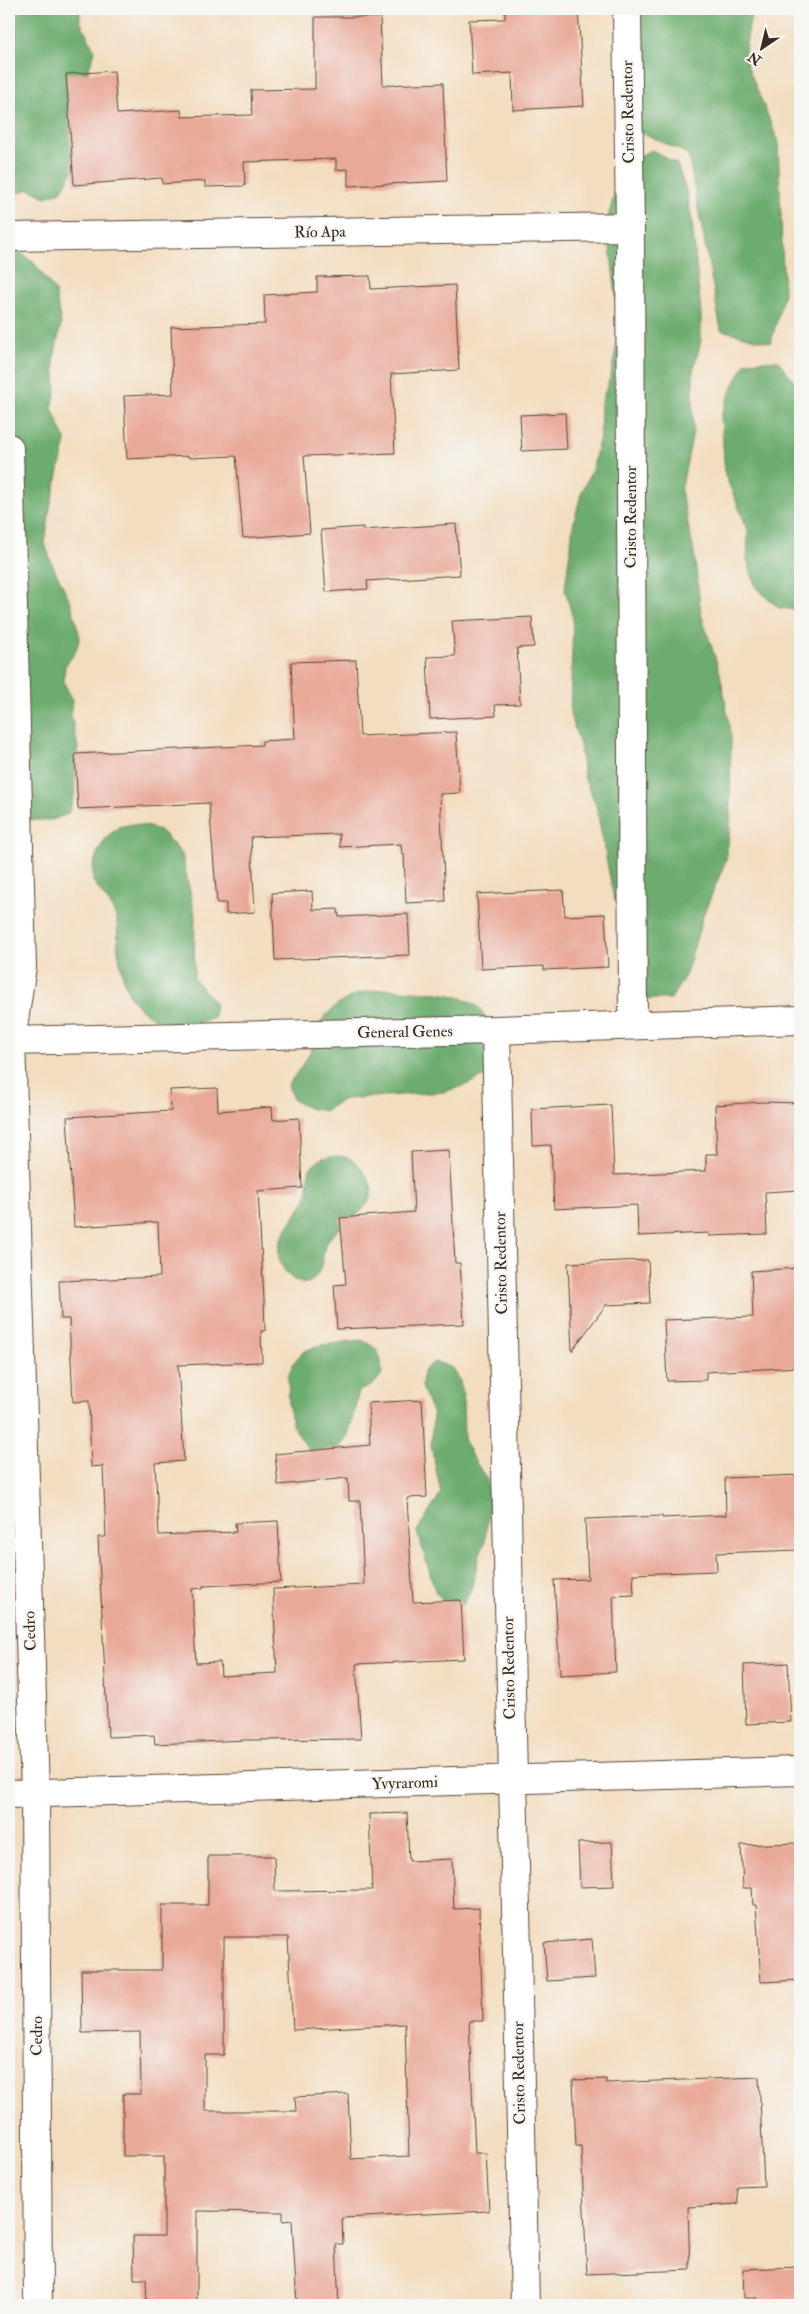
<svg xmlns="http://www.w3.org/2000/svg" width="809" height="2314" font-family="'IM FELL Double Pica',serif">
  <style>
    .forest { fill: #6cac6e; stroke: #546b46 }
    .building { fill: #e9a999; fill-rule: evenodd }
    .lines { fill: none; stroke-linecap: round; stroke-linejoin: round }
    .minor-casing { stroke: #574536; stroke-width: 30 }
    .minor { stroke: #fff; stroke-width: 28 }
    .labels { text-anchor: middle; dominant-baseline: central; stroke-width: 4.5; stroke-linejoin: round; paint-order: stroke }
    .street-label { font-size: 16px; fill: #3b2a1e; stroke: #f6f6f2 }
  </style>
  <rect width="100%" height="100%" fill="#f6f6f2"/>
  <filter id="ink" filterUnits="userSpaceOnUse"><feTurbulence type="fractalNoise" baseFrequency=".02" numOctaves="2"/><feDisplacementMap in="SourceGraphic" scale="10" xChannelSelector="R" yChannelSelector="G"/><feConvolveMatrix kernelMatrix="1 2 1 2 8 2 1 2 1" color-interpolation-filters="sRGB"/></filter>
  <filter id="wash" filterUnits="userSpaceOnUse"><feTurbulence type="fractalNoise" baseFrequency=".0096" numOctaves="4" result="noise"/><feDisplacementMap in="SourceGraphic" scale="20" xChannelSelector="R" yChannelSelector="G"/><feGaussianBlur stdDeviation="1.12" result="paint"/><feColorMatrix in="noise" values="0 0 0 0 0 0 0 0 0 0 0 0 0 0 0 0 0 1.4 0 .05"/><feComposite in="paint" operator="in"/></filter>
  <g filter="url(#wash)">
    <rect width="100%" height="100%" fill="#f3ddc0"/>
    <!-- forest -->
    <path class="forest" d="M 9,9 L 80,9 L 80,21 L 95,51 L 79,98 L 78,163 L 61,191 L 46,197 L 29,189 L 9,196 Z
      M 638,9 L 752,9 L 744,57 L 778,141 L 784,293 L 771,343 L 721,330 L 688,154 L 638,131 Z
      M 652,150 L 677,164 L 687,193 L 692,221 L 701,313 L 701,341 L 693,371 L 693,432 L 681,491 L 694,552 L 701,614 L 720,673 L 731,734 L 730,829 L 726,860 L 703,916 L 686,974 L 671,999 L 640,999 L 630,926 L 614,899 L 596,805 L 584,777 L 580,745 L 570,714 L 573,619 L 565,589 L 573,526 L 581,494 L 593,467 L 600,436 L 601,404 L 611,375 L 617,343 L 618,313 L 607,221 L 623,163 Z
      M 9,248 L 19,252 L 34,263 L 55,291 L 61,324 L 54,358 L 56,392 L 52,408 L 66,441 L 50,508 L 45,543 L 52,564 L 71,603 L 80,637 L 75,653 L 65,666 L 64,683 L 72,698 L 71,715 L 78,748 L 75,764 L 74,798 L 68,814 L 52,820 L 9,820 Z
      M 778,360 L 800,390 L 800,610 L 779,608 L 756,588 L 747,560 L 748,530 L 725,475 L 721,416 L 732,388 L 746,362 Z
      M 133,824 L 148,826 L 162,832 L 182,854 L 195,915 L 194,979 L 215,1003 L 214,1017 L 185,1028 L 153,1018 L 140,1009 L 130,996 L 124,982 L 118,951 L 117,920 L 111,906 L 93,881 L 93,865 L 98,851 L 106,838 L 118,827 Z
      M 390,989 C 416,993 476,988 486,1019 C 490,1030 489,1060 490,1074 L 461,1087 L 443,1092 L 344,1099 L 324,1111 L 308,1108 L 293,1100 L 288,1085 C 296,1073 306,1062 311,1049 C 313,1043 312,1036 316,1030 C 333,1000 357,991 390,989 Z
      M 338,1156 C 349,1156 357,1162 363,1171 C 391,1206 342,1219 327,1242 C 321,1252 326,1264 315,1278 C 311,1283 304,1285 298,1282 C 290,1278 286,1273 282,1266 C 269,1240 296,1220 306,1198 C 310,1188 307,1178 310,1168 L 322,1158 Z
      M 361,1340 C 380,1348 381,1354 382,1374 L 373,1385 L 359,1391 L 348,1436 L 338,1449 L 310,1452 L 292,1425 L 289,1407 L 288,1377 L 293,1363 L 303,1352 L 316,1346 Z
      M 434,1362 L 450,1366 L 459,1378 L 463,1393 L 464,1438 L 470,1453 L 487,1480 L 490,1496 L 485,1542 L 479,1556 L 472,1587 L 463,1605 L 447,1604 L 436,1593 L 417,1531 L 441,1493 L 431,1446 L 433,1415 L 422,1387 L 423,1371 Z"/>
    <g id="blocks">
      <!-- building -->
      <path class="building" d="M 505,9 L 578,9 L 584,106 L 513,110 L 512,73 L 472,75 L 469,20 L 505,19 Z
        M 315,17 L 380,17 L 383,85 L 443,83 L 447,181 L 348,186 L 348,169 L 336,170 L 336,159 L 244,162 L 245,186 L 205,187 L 205,181 L 162,184 L 162,178 L 74,185 L 66,74 L 114,71 L 117,114 L 181,110 L 182,117 L 252,115 L 251,90 L 315,89 Z
        M 370,276 L 371,289 L 455,285 L 459,370 L 391,374 L 395,453 L 304,456 L 310,533 L 243,538 L 236,456 L 189,458 L 189,456 L 127,459 L 124,396 L 173,394 L 171,327 L 265,324 L 264,295 L 317,292 L 317,277 Z
        M 565,413 L 567,449 L 522,451 L 520,415 Z
        M 456,524 L 460,575 L 367,581 L 368,589 L 326,592 L 321,530 L 363,527 L 363,530 Z
        M 532,617 L 534,647 L 517,648 L 520,704 L 495,705 L 496,716 L 430,719 L 427,657 L 455,656 L 452,621 Z
        M 356,660 L 360,736 L 456,732 L 460,793 L 440,794 L 445,901 L 406,903 L 404,854 L 402,854 L 401,844 L 340,847 L 339,834 L 251,837 L 255,912 L 226,914 L 226,903 L 217,903 L 209,803 L 78,809 L 75,754 L 262,745 L 262,741 L 295,739 L 291,662 Z
        M 563,890 L 565,916 L 605,914 L 608,967 L 544,970 L 544,966 L 481,969 L 477,894 Z
        M 312,891 L 313,910 L 338,909 L 339,917 L 408,914 L 410,955 L 275,960 L 272,893 Z
        M 217,1088 L 218,1111 L 272,1107 L 273,1120 L 299,1118 L 302,1188 L 258,1191 L 264,1300 L 265,1331 L 261,1331 L 262,1362 L 178,1365 L 184,1461 L 155,1463 L 159,1535 L 236,1532 L 235,1523 L 278,1521 L 281,1582 L 203,1586 L 203,1588 L 192,1589 L 196,1663 L 220,1662 L 221,1676 L 277,1673 L 273,1589 L 364,1585 L 360,1501 L 349,1501 L 348,1478 L 278,1485 L 275,1454 L 370,1445 L 368,1403 L 422,1400 L 427,1497 L 407,1498 L 413,1602 L 461,1600 L 464,1659 L 356,1664 L 361,1739 L 246,1740 L 155,1744 L 154,1735 L 108,1737 L 98,1537 L 106,1537 L 103,1466 L 91,1467 L 89,1401 L 73,1402 L 69,1319 L 61,1319 L 59,1281 L 160,1277 L 158,1222 L 74,1227 L 67,1117 L 171,1111 L 170,1090 Z
        M 763,1102 L 800,1103 L 800,1190 L 765,1192 L 767,1234 L 709,1236 L 709,1233 L 638,1236 L 637,1205 L 554,1209 L 551,1145 L 533,1146 L 532,1109 L 611,1105 L 614,1175 L 706,1171 L 706,1154 L 717,1154 L 715,1105 Z
        M 449,1150 L 455,1263 L 460,1263 L 464,1324 L 337,1329 L 334,1285 L 346,1284 L 340,1218 L 414,1212 L 411,1152 Z
        M 648,1260 L 650,1303 L 606,1305 L 572,1351 L 568,1263 Z
        M 800,1268 L 800,1367 L 706,1372 L 706,1380 L 667,1381 L 664,1320 L 753,1317 L 751,1271 Z
        M 800,1475 L 800,1550 L 716,1553 L 717,1571 L 633,1574 L 634,1595 L 613,1596 L 616,1672 L 560,1675 L 554,1580 L 588,1579 L 585,1519 L 662,1516 L 662,1518 L 726,1515 L 725,1478 Z
        M 788,1663 L 791,1722 L 746,1724 L 744,1665 Z
        M 407,1813 L 409,1861 L 452,1859 L 454,1909 L 479,1908 L 483,2021 L 469,2021 L 475,2153 L 486,2153 L 489,2211 L 342,2218 L 343,2244 L 336,2244 L 339,2305 L 297,2305 L 292,2220 L 283,2221 L 283,2212 L 197,2211 L 197,2305 L 147,2305 L 146,2279 L 134,2279 L 133,2236 L 164,2236 L 164,2156 L 123,2156 L 123,2094 L 141,2094 L 140,2032 L 82,2033 L 81,1970 L 162,1970 L 162,1905 L 208,1905 L 208,1856 L 274,1856 L 275,1891 L 372,1890 L 369,1814 ZM 224,1937 L 288,1937 L 293,2030 L 405,2024 L 409,2156 L 351,2159 L 348,2094 L 295,2097 L 296,2111 L 205,2111 L 205,2055 L 224,2055 Z
        M 612,1842 L 614,1886 L 580,1887 L 578,1843 Z
        M 800,1843 L 800,1980 L 761,1982 L 756,1905 L 753,1905 L 752,1888 L 743,1888 L 741,1845 Z
        M 592,1939 L 595,1978 L 547,1981 L 544,1943 Z
        M 759,2077 L 764,2186 L 737,2187 L 738,2204 L 688,2207 L 690,2270 L 587,2274 L 581,2146 L 576,2146 L 573,2080 L 606,2079 L 606,2083 Z
        M 800,2267 L 800,2305 L 757,2305 L 757,2298 L 744,2298 L 743,2269 Z"/>
    </g>
  </g>
  <g filter="url(#ink)">
    <use href="#blocks" fill-opacity="0" stroke="#574536" stroke-width="1"/>
    <g class="lines">
      <defs>
        <path id="minor" d="M 627,9 L 630,227 L 633,1025
          M 9,237 L 630,227
          M 9,448 L 22,966 L 11,1041 L 35,1793 L 38,2305
          M 496,1030 L 525,2305
          M 9,1041 L 496,1030 L 800,1020
          M 9,1794 L 800,1771"/>
      </defs>
      <!-- minor casing -->
      <use href="#minor" class="minor-casing"/>
      <!-- minor -->
      <use href="#minor" class="minor"/>
    </g>
  </g>
  <g class="labels">
    <!-- street labels -->
    <g class="street-label">
      <text transform="translate(628 112) rotate(-91)">Cristo Redentor</text>
      <text transform="translate(320 232) rotate(-1)">Río Apa</text>
      <text transform="translate(631 517) rotate(-90)">Cristo Redentor</text>
      <text transform="translate(405 1032) rotate(-1)">General Genes</text>
      <text transform="translate(501 1263) rotate(-91)">Cristo Redentor</text>
      <text transform="translate(30 1631) rotate(-92)">Cedro</text>
      <text transform="translate(509 1668) rotate(-91)">Cristo Redentor</text>
      <text transform="translate(405 1783) rotate(-2)">Yvyraromi</text>
      <text transform="translate(37 2036) rotate(-90)">Cedro</text>
      <text transform="translate(519 2073) rotate(-91)">Cristo Redentor</text>
    </g>
  </g>
  <!-- margin -->
  <rect width="809" height="2314" fill="none" stroke="#f6f6f2" stroke-width="30"/>
  <!-- north arrow -->
  <g transform="translate(762 48) rotate(215)" stroke="#f6f6f2" stroke-width="4" paint-order="stroke">
  <path d="M0-4L9 19L0 12L-9 19Z" fill="#3b2a1e"/>
  <text y="-8" font-size="14" font-weight="bold" text-anchor="middle" fill="#3b2a1e">N</text>
  </g>
</svg>
